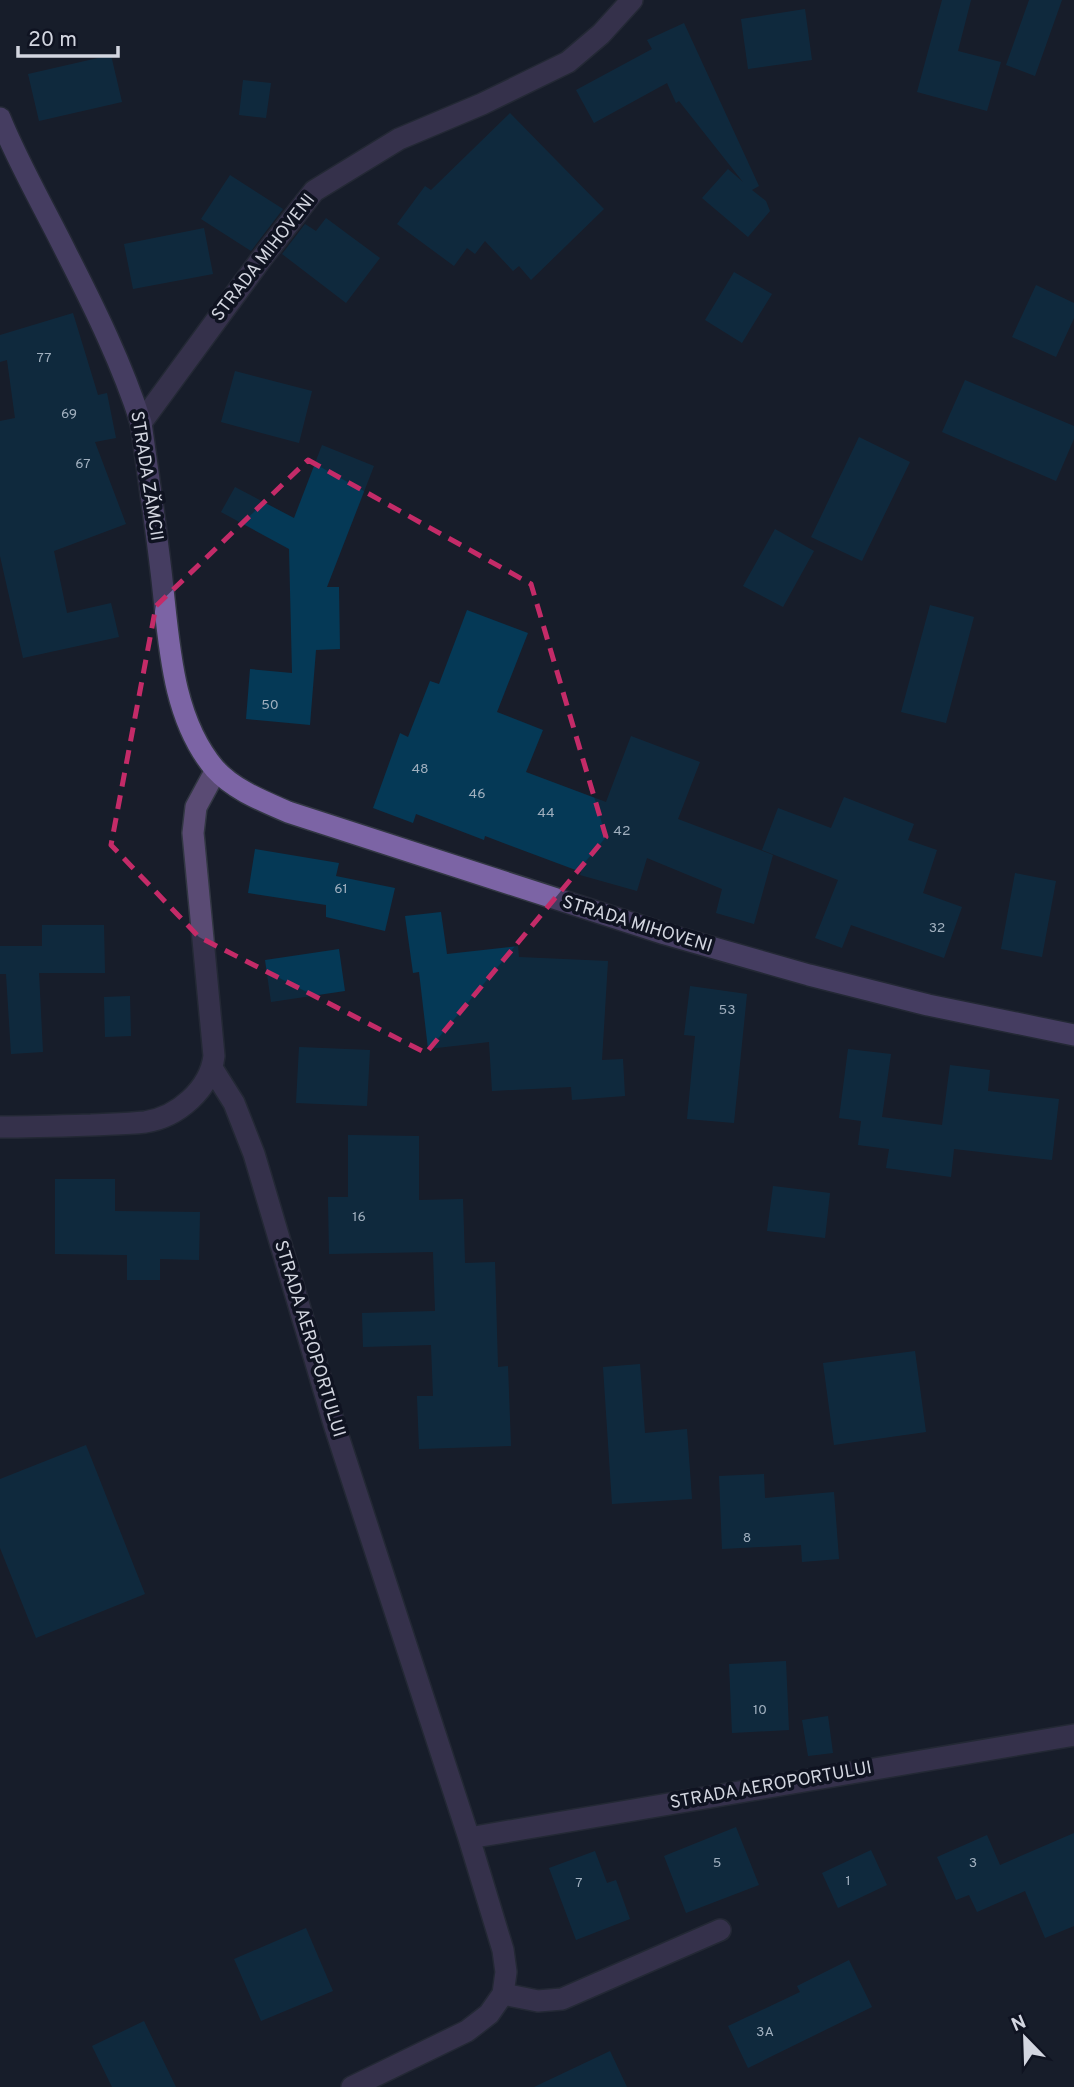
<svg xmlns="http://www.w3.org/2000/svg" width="1074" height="2087" font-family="Overpass,sans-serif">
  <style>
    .building { fill: #053956 }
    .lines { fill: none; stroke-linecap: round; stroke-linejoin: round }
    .street-casing { stroke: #323743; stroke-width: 24 }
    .secondary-casing { stroke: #323743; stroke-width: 24 }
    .street { stroke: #5a4b74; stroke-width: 21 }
    .secondary { stroke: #7c64a5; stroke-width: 21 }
    .marked { fill: none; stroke: #c42b68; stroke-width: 5; stroke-dasharray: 14 9; stroke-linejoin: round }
    .labels { text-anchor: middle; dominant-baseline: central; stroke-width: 7; stroke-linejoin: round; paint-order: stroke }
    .number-label { font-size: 14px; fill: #a0afbe }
    .street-label { font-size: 18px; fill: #d3d6e0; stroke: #0f1321 }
  </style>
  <rect width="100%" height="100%" fill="#181d2a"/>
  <!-- building -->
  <path class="building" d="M 942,0 L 971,0 L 958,51 L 1001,62 L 987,111 L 917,92 Z
    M 1029,0 L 1062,0 L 1035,76 L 1006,65 Z
    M 805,9 L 812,60 L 748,69 L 741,19 Z
    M 684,23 L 759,186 L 752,190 L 766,201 L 770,211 L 748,237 L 702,198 L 728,169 L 743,182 L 679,101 L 676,103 L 667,83 L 594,123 L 576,90 L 652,49 L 647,40 Z
    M 111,55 L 122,102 L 39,121 L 28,74 Z
    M 243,80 L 271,83 L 266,118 L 239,115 Z
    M 510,113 L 604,209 L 531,280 L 519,266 L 513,271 L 485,241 L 475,254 L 467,248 L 454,266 L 397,224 L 425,186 L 431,190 Z
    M 230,175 L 283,209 L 251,251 L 201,219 Z
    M 326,218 L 380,258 L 346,303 L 282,254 L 305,224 L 316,231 Z
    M 204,228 L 213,274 L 133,289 L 124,244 Z
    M 734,272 L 772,294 L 742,343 L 705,320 Z
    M 1036,285 L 1074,303 L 1074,318 L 1056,357 L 1012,337 Z
    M 73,313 L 98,395 L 107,393 L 116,438 L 95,442 L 126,524 L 54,551 L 67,613 L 111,603 L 119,637 L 23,658 L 0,556 L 0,421 L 15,418 L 7,360 L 0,362 L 0,335 Z
    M 235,371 L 312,391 L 299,443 L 221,422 Z
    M 965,380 L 1074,426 L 1074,439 L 1056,481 L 942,432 Z
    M 859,437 L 910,462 L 862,561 L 811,537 Z
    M 322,445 L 374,466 L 327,587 L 339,587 L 340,649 L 316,650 L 310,725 L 246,719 L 250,669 L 292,673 L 289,549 L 221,512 L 235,487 L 294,518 Z
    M 775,529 L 814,551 L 783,607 L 743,586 Z
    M 930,605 L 974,617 L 946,723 L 901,712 Z
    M 467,610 L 528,633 L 497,712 L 543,730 L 526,772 L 606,802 L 631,736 L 700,762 L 678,819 L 773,855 L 754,924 L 716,913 L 722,889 L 647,858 L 637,891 L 580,875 L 581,872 L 485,836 L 484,840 L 416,814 L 413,823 L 373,808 L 400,733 L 408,737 L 430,681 L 439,684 Z
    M 844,797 L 914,824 L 908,840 L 937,850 L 923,893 L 962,907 L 944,958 L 851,925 L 842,948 L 815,938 L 838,880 L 762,850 L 778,808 L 831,828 Z
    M 255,849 L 339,863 L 336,876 L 395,888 L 385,931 L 326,917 L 326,905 L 248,893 Z
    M 1015,873 L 1056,881 L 1042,957 L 1001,949 Z
    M 441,912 L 447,954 L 518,946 L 519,957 L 608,961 L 602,1060 L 623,1059 L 625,1096 L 572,1100 L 571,1087 L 492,1091 L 489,1042 L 428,1049 L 419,972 L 413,973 L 405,916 Z
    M 42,925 L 104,925 L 105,973 L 39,973 L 43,1052 L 11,1054 L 6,974 L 0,974 L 0,946 L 42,946 Z
    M 339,949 L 345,991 L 271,1002 L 265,960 Z
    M 690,986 L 747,994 L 734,1123 L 687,1119 L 695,1036 L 684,1035 Z
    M 130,996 L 131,1036 L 105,1037 L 104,997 Z
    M 299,1047 L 370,1050 L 367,1106 L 296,1103 Z
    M 848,1049 L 891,1054 L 882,1117 L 942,1125 L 950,1065 L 990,1070 L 988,1091 L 1059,1099 L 1052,1160 L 954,1149 L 951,1177 L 886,1168 L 889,1149 L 858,1145 L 861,1121 L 839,1118 Z
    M 348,1135 L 419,1136 L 419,1200 L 463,1199 L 465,1263 L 495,1262 L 498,1367 L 508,1366 L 511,1446 L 419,1449 L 417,1396 L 433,1396 L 431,1345 L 363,1347 L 362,1313 L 435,1311 L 433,1252 L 329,1254 L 328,1197 L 348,1197 Z
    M 55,1179 L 115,1179 L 115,1211 L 200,1212 L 199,1260 L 160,1259 L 160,1280 L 127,1280 L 127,1255 L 55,1254 Z
    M 773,1186 L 830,1193 L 825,1238 L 767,1231 Z
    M 915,1351 L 926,1432 L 834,1445 L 823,1363 Z
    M 640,1364 L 645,1433 L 687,1429 L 692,1499 L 612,1504 L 603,1367 Z
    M 86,1445 L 145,1594 L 36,1638 L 0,1548 L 0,1479 Z
    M 764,1474 L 765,1498 L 834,1492 L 839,1559 L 802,1562 L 801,1545 L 722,1549 L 719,1476 Z
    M 786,1661 L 789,1730 L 732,1733 L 729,1664 Z
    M 828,1716 L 833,1753 L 808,1756 L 802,1720 Z
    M 736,1827 L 759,1885 L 686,1913 L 664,1856 Z
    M 1074,1833 L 1074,1926 L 1045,1938 L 1025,1891 L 977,1912 L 969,1895 L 956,1900 L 937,1857 L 987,1835 L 1000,1865 Z
    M 871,1850 L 887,1885 L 838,1908 L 822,1873 Z
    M 595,1851 L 607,1883 L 616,1880 L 630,1919 L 576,1940 L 549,1868 Z
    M 306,1928 L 333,1991 L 261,2021 L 234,1959 Z
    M 849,1960 L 872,2007 L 748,2068 L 728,2026 L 800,1992 L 797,1986 Z
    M 144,2021 L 176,2087 L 112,2087 L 92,2046 Z
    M 610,2051 L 627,2087 L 534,2087 Z"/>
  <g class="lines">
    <defs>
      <path id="street" d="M 141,423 L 262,258 L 314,191 L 399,139 L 482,104 L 568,62 L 601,34 L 632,0
        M 212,1068 L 234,1103 L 254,1154 L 335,1427 L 469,1838 L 503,1950 L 506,1972 L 503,1994 L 489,2014 L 467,2031 L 352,2087
        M 0,1127 C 31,1127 61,1126 91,1125 C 109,1124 127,1124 145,1122 C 178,1117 210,1089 214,1056 L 193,833 L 196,807 L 216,770
        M 469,1838 L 1074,1735
        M 503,1994 L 538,2001 L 562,1999 L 720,1930"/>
      <path id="secondary" d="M 0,118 C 19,165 45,209 67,254 C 95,309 122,364 141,423 C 148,472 155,521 161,571 C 169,637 170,716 215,769 C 234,790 263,801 288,812 L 665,934 L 809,975 L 928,1005 L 1074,1035"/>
    </defs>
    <!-- street casing -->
    <use href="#street" class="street-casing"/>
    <!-- secondary casing -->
    <use href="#secondary" class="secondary-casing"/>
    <!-- street -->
    <use href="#street" class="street"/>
    <!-- secondary -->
    <use href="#secondary" class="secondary"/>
  </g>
  <!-- marked area -->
  <path d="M0 0H1074V2087H0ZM 308,460 L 531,584 L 606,837 L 426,1053 L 199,937 L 111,845 L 156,606 Z" fill="#181d2a" fill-opacity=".55" fill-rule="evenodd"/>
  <path class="marked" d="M 308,460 L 531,584 L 606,837 L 426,1053 L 199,937 L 111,845 L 156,606 Z"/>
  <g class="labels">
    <!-- number labels -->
    <g class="number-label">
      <text x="44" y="358">77</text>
      <text x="69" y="414">69</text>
      <text x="83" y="464">67</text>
      <text x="270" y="705">50</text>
      <text x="420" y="769">48</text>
      <text x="477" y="794">46</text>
      <text x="546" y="813">44</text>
      <text x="622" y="831">42</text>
      <text x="341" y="889">61</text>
      <text x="937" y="928">32</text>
      <text x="727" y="1010">53</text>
      <text x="359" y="1217">16</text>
      <text x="747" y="1538">8</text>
      <text x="760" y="1710">10</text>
      <text x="717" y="1863">5</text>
      <text x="973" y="1863">3</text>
      <text x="848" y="1881">1</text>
      <text x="579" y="1883">7</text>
      <text x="765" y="2032">3A</text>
    </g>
    <!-- street labels -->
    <g class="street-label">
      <text transform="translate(264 258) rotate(-52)">STRADA MIHOVENI</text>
      <text transform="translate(146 476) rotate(81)">STRADA ZĂMCII</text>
      <text transform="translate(637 925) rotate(17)">STRADA MIHOVENI</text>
      <text transform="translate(309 1339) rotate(73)">STRADA AEROPORTULUI</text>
      <text transform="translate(771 1786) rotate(-10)">STRADA AEROPORTULUI</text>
    </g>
  </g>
  <!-- north arrow -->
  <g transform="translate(1025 2038) rotate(337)" stroke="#0f1321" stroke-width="5" paint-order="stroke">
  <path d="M0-5L12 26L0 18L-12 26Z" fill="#d3d6e0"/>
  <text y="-10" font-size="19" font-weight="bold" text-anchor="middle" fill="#d3d6e0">N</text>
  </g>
  <!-- scale -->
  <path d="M18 46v10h100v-10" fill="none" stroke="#d3d6e0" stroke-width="3.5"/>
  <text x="28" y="46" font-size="21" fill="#d3d6e0" stroke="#0f1321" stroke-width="5" paint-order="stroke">20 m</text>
</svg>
